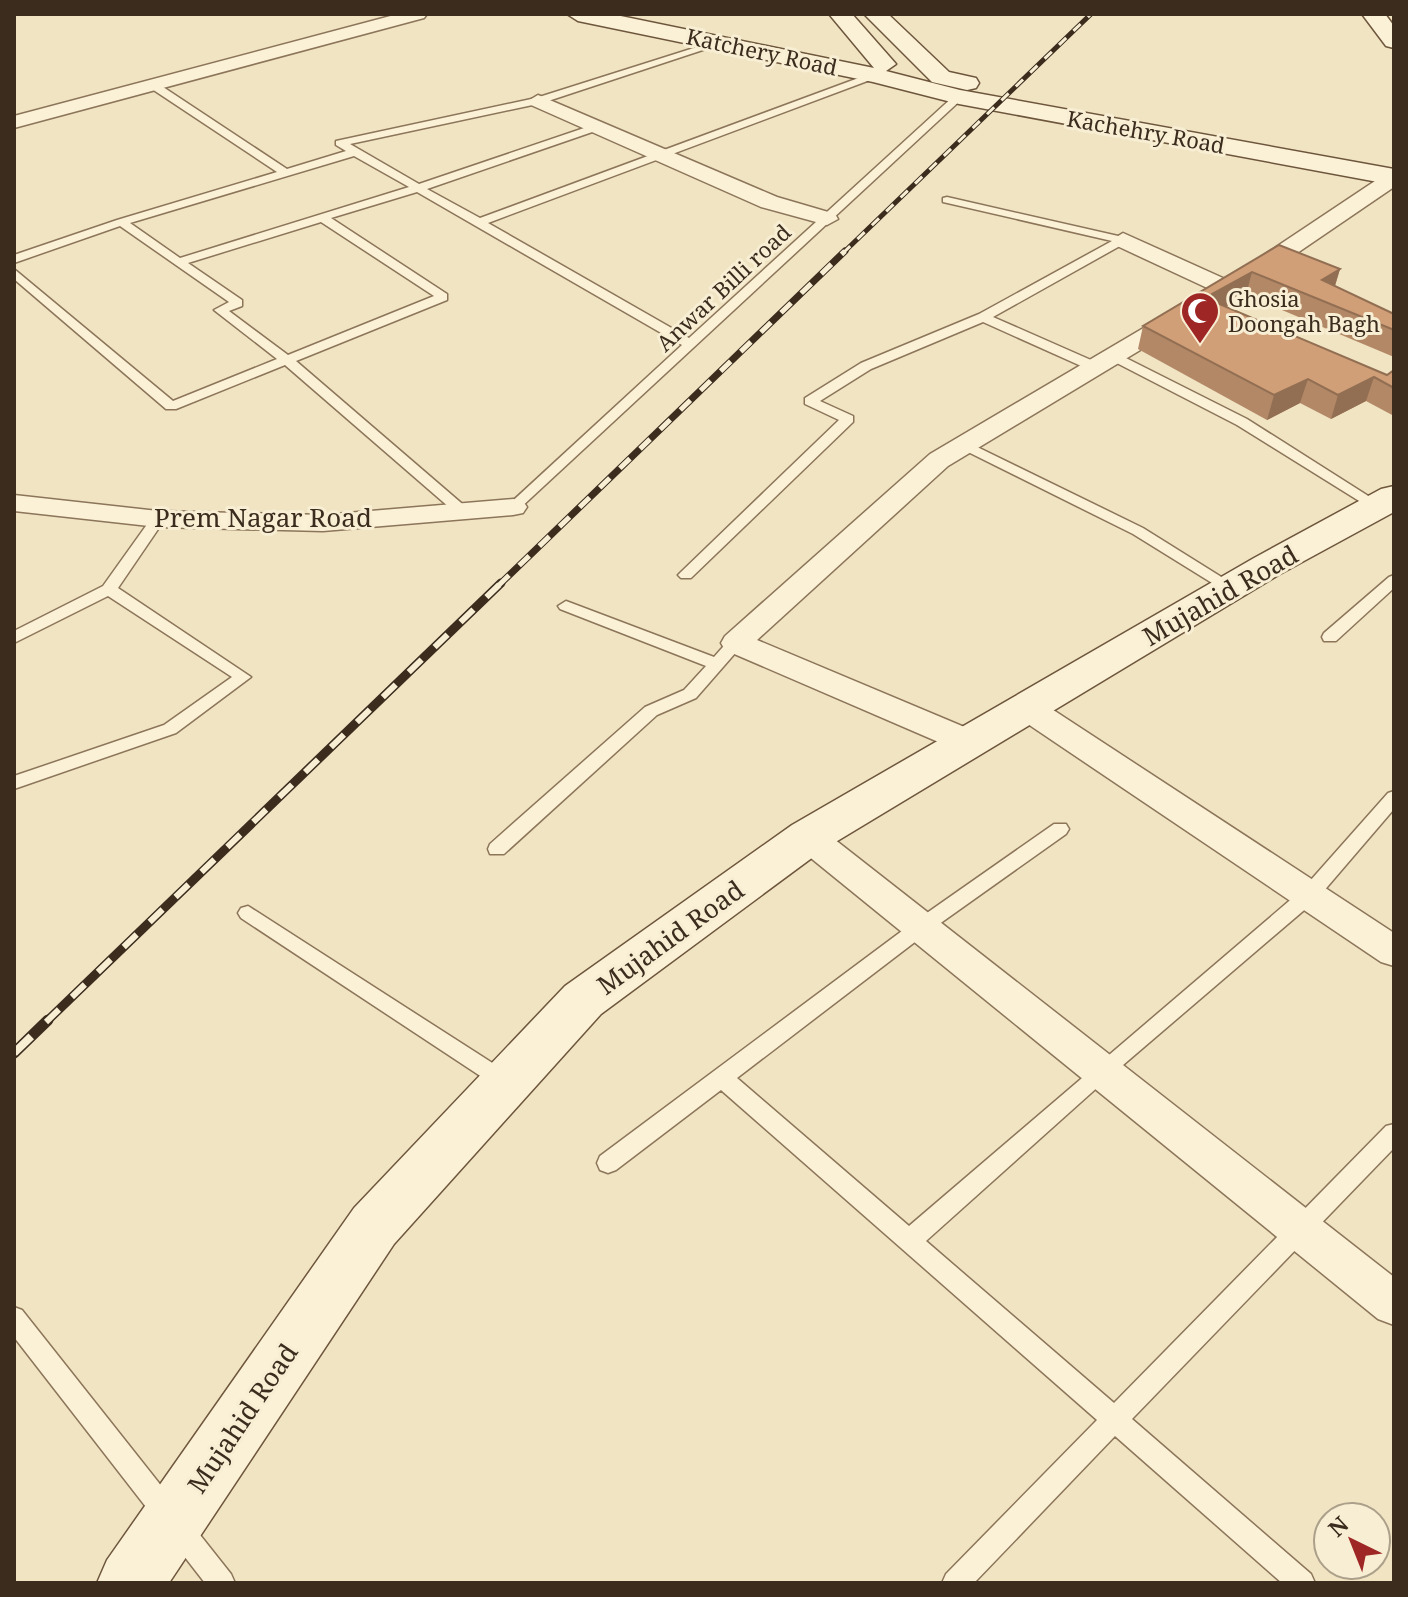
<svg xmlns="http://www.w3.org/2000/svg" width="1408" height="1597" font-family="'Noto Serif',serif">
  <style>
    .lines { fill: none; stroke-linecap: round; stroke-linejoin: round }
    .lane-casing { stroke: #8c7559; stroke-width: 3 }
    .street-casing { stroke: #8c7559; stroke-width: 3 }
    .secondary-casing { stroke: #6e563c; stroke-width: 3 }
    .lane { fill: #fbf1d7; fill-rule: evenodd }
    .street { fill: #fbf1d7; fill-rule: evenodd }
    .secondary { fill: #fbf1d7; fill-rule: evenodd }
    .rail-far3-casing { stroke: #3b2c1e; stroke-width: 5 }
    .rail-far2-casing { stroke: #3b2c1e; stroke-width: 7 }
    .rail-far1-casing { stroke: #3b2c1e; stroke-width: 9 }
    .rail-casing { stroke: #3b2c1e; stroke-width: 11 }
    .rail-far3 { stroke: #f7eed3; stroke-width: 3; stroke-dasharray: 10; stroke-linecap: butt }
    .rail-far2 { stroke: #f7eed3; stroke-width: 5; stroke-dasharray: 14; stroke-linecap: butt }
    .rail-far1 { stroke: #f7eed3; stroke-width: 6; stroke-dasharray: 18; stroke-linecap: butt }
    .rail { stroke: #f7eed3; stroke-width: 8; stroke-dasharray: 24; stroke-linecap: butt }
    .wall { fill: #b38866 }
    .shaded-wall { fill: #926f53 }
    .building { fill: #d09e77; stroke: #926f53; stroke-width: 2 }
    .labels { text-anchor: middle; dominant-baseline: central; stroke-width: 6; stroke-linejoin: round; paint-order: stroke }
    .far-street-label { font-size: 22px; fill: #3b2c1e; stroke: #f7eed3 }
    .far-poi-label { font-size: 22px; fill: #3b2c1e; stroke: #f7eed3; text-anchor: start }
    .street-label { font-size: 26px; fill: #3b2c1e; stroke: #f7eed3 }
  </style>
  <rect width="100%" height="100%" fill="#f0e4c3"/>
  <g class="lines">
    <defs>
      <path id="lane" d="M 716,41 L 724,43 L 542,103 L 350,144 L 419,184 L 593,125 L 601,125 L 601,129 L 427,189 L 480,218 L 872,73 L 878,73 L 878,77 L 488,223 L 689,338 L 955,95 L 964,97 L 518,510 L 513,511 L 506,507 L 682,345 L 417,192 L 331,218 L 447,294 L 447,300 L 296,361 L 467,508 L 469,511 L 462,515 L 457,514 L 285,365 L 176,409 L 166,409 L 14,279 L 14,269 L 173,401 L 277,359 L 214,310 L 229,302 L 120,226 L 14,263 L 14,255 L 117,220 L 277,172 L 149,87 L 149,83 L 157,83 L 287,169 L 346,151 L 336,145 L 336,141 L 536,98 ZM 354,156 L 409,187 L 180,258 L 130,223 ZM 321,222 L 434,296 L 288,355 L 229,311 L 242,306 L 242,300 L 188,263 Z
        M 947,197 L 1127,238 L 1127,242 L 993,317 L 1100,364 L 1100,370 L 1090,370 L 983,322 L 871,369 L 820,401 L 853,416 L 853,422 L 691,578 L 681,578 L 678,575 L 681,572 L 839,420 L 805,404 L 805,398 L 861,363 L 979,314 L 1112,241 L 943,202 L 943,198 Z
        M 1114,352 L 1247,419 L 1384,506 L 1382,509 L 1372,509 L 1237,425 L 1109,359 L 1109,353 Z
        M 965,441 L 1143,528 L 1239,588 L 1237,591 L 1225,591 L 1133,534 L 960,448 L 960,442 Z
        M 158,515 L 165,519 L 118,588 L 251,677 L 176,733 L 14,789 L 14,776 L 164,725 L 232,677 L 108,596 L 14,643 L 14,631 L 103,586 L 153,516 Z
        M 1394,575 L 1394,588 L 1336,641 L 1324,641 L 1322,637 L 1324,633 L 1389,577 Z
        M 566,601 L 714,657 L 730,639 L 736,638 L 744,643 L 696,698 L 657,715 L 504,854 L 490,854 L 488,849 L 490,844 L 645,707 L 684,690 L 706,666 L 560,609 L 558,606 Z
        M 1394,791 L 1394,809 L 1316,900 L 1109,1077 L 926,1241 L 1114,1403 L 1386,1126 L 1394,1124 L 1394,1148 L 1132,1419 L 1311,1574 L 1315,1583 L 1282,1583 L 1115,1436 L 974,1583 L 942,1583 L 946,1574 L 1097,1420 L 721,1090 L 616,1170 L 608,1173 L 600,1170 L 597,1163 L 600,1156 L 914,922 L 1054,824 L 1066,824 L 1069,829 L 1066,834 L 928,932 L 737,1078 L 909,1226 L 1302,890 L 1388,793 Z
        M 248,906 L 511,1075 L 515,1081 L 511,1087 L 504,1090 L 497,1087 L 241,918 L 238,913 L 241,908 Z
        M 14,1307 L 22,1310 L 231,1574 L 235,1583 L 205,1583 L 14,1337 Z"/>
      <path id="street" d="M 398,14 L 427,14 L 424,18 L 14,128 L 14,116 Z
        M 538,95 L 777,197 L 835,214 L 838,219 L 827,225 L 761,207 L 531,105 L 528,101 Z
        M 1394,171 L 1394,187 L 1262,277 L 1246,277 L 1243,272 L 1246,267 L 1387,173 Z
        M 1123,233 L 1234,283 L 1238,288 L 1234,293 L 1218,293 L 1115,245 L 1112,240 Z
        M 1177,311 L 1185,313 L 1189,318 L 1185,323 L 948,466 L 757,640 L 981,734 L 985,742 L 981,750 L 969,753 L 957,750 L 725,650 L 721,643 L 725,636 L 930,454 L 1169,313 Z
        M 14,495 L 158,511 L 323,515 L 513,499 L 523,501 L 527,507 L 523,513 L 513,515 L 323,531 L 158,527 L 14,511 Z
        M 1027,697 L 1038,700 L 1394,933 L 1394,966 L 1381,962 L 1016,716 L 1011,708 L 1016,700 Z
        M 808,824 L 820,828 L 1394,1277 L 1394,1325 L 1378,1319 L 796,846 L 791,837 L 796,828 Z"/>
      <path id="secondary" d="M 567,14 L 611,14 L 874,68 L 829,14 L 852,14 L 896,64 L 886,71 L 960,90 L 1394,169 L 1394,185 L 959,104 L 873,82 L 578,21 Z
        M 864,14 L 888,14 L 949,72 L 976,78 L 979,83 L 976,88 L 967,90 L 932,82 Z
        M 1362,14 L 1385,14 L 1394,26 L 1394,48 L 1386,46 Z
        M 1394,486 L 1394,512 L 1280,574 L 824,849 L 601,1014 L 394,1244 L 169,1583 L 97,1583 L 107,1560 L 354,1208 L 565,986 L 792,825 L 1254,558 L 1381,489 Z"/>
    </defs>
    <!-- lane casing -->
    <use href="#lane" class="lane-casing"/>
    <!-- street casing -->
    <use href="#street" class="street-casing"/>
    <!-- secondary casing -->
    <use href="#secondary" class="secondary-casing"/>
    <!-- lane -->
    <use href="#lane" class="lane"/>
    <!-- street -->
    <use href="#street" class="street"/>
    <!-- secondary -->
    <use href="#secondary" class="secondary"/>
    <defs>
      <path id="rail-far3" d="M 843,253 L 1091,14"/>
      <path id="rail-far2" d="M 499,585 L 845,251"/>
      <path id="rail-far1" d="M 46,1022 L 501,583"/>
      <path id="rail" d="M 14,1053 L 48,1020"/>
    </defs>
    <!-- rail-far3 casing -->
    <use href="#rail-far3" class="rail-far3-casing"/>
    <!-- rail-far2 casing -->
    <use href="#rail-far2" class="rail-far2-casing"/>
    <!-- rail-far1 casing -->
    <use href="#rail-far1" class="rail-far1-casing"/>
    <!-- rail casing -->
    <use href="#rail" class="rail-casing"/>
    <!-- rail-far3 -->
    <use href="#rail-far3" class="rail-far3"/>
    <!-- rail-far2 -->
    <use href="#rail-far2" class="rail-far2"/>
    <!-- rail-far1 -->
    <use href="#rail-far1" class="rail-far1"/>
    <!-- rail -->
    <use href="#rail" class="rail"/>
  </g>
  <!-- wall -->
  <path class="wall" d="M 1279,245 L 1340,269 L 1335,286 L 1394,314 L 1394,357 L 1246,295 L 1226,307 L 1387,375 L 1394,370 L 1394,416 L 1366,401 L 1331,419 L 1300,403 L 1267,420 L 1138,349 L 1143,326 Z"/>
  <!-- shaded-wall -->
  <path class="shaded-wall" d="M 1340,269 L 1333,292 L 1322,280 Z
    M 1252,272 L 1246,295 L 1200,321 L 1205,298 Z
    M 1374,377 L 1366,401 L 1331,419 L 1338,395 Z
    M 1308,379 L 1300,403 L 1267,420 L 1274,395 Z"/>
  <!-- building -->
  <path class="building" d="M 1279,245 L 1340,269 L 1322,280 L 1394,314 L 1394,330 L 1252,272 L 1205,298 L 1387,375 L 1394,370 L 1394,388 L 1374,377 L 1338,395 L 1308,379 L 1274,395 L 1143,326 Z"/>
  <!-- icons -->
  <defs>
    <symbol id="mosque-pin" viewBox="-11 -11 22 30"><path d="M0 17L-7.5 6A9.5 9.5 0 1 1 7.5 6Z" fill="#9e2725" stroke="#f7eed3"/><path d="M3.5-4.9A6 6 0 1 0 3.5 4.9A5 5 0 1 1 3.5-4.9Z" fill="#fff"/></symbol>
  </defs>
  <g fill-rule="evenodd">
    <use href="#mosque-pin" x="1178" y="289" width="44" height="60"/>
  </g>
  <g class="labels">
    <!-- far-street labels -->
    <g class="far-street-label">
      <text transform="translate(762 51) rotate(12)">Katchery Road</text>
      <text transform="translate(1146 131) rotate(10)">Kachehry Road</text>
      <text transform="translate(723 287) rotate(-43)">Anwar Billi road</text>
    </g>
    <!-- far-poi labels -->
    <g class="far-poi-label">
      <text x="1228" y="298">Ghosia<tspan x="1228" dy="25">Doongah Bagh</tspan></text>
    </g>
    <!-- street labels -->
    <g class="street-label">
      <text x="263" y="517">Prem Nagar Road</text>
      <text transform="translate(1220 595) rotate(-30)">Mujahid Road</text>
      <text transform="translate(670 937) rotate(-36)">Mujahid Road</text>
      <text transform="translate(242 1418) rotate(-56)">Mujahid Road</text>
    </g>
  </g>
  <!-- border -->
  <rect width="1408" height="1597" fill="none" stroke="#3b2c1e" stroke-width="32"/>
  <!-- north arrow -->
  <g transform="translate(1352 1541) rotate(317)"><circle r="38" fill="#f7eed3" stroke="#aca08b" stroke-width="2"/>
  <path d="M0-6L14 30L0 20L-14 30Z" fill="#9e2725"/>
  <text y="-12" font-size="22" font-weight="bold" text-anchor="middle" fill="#3b2c1e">N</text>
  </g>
</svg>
